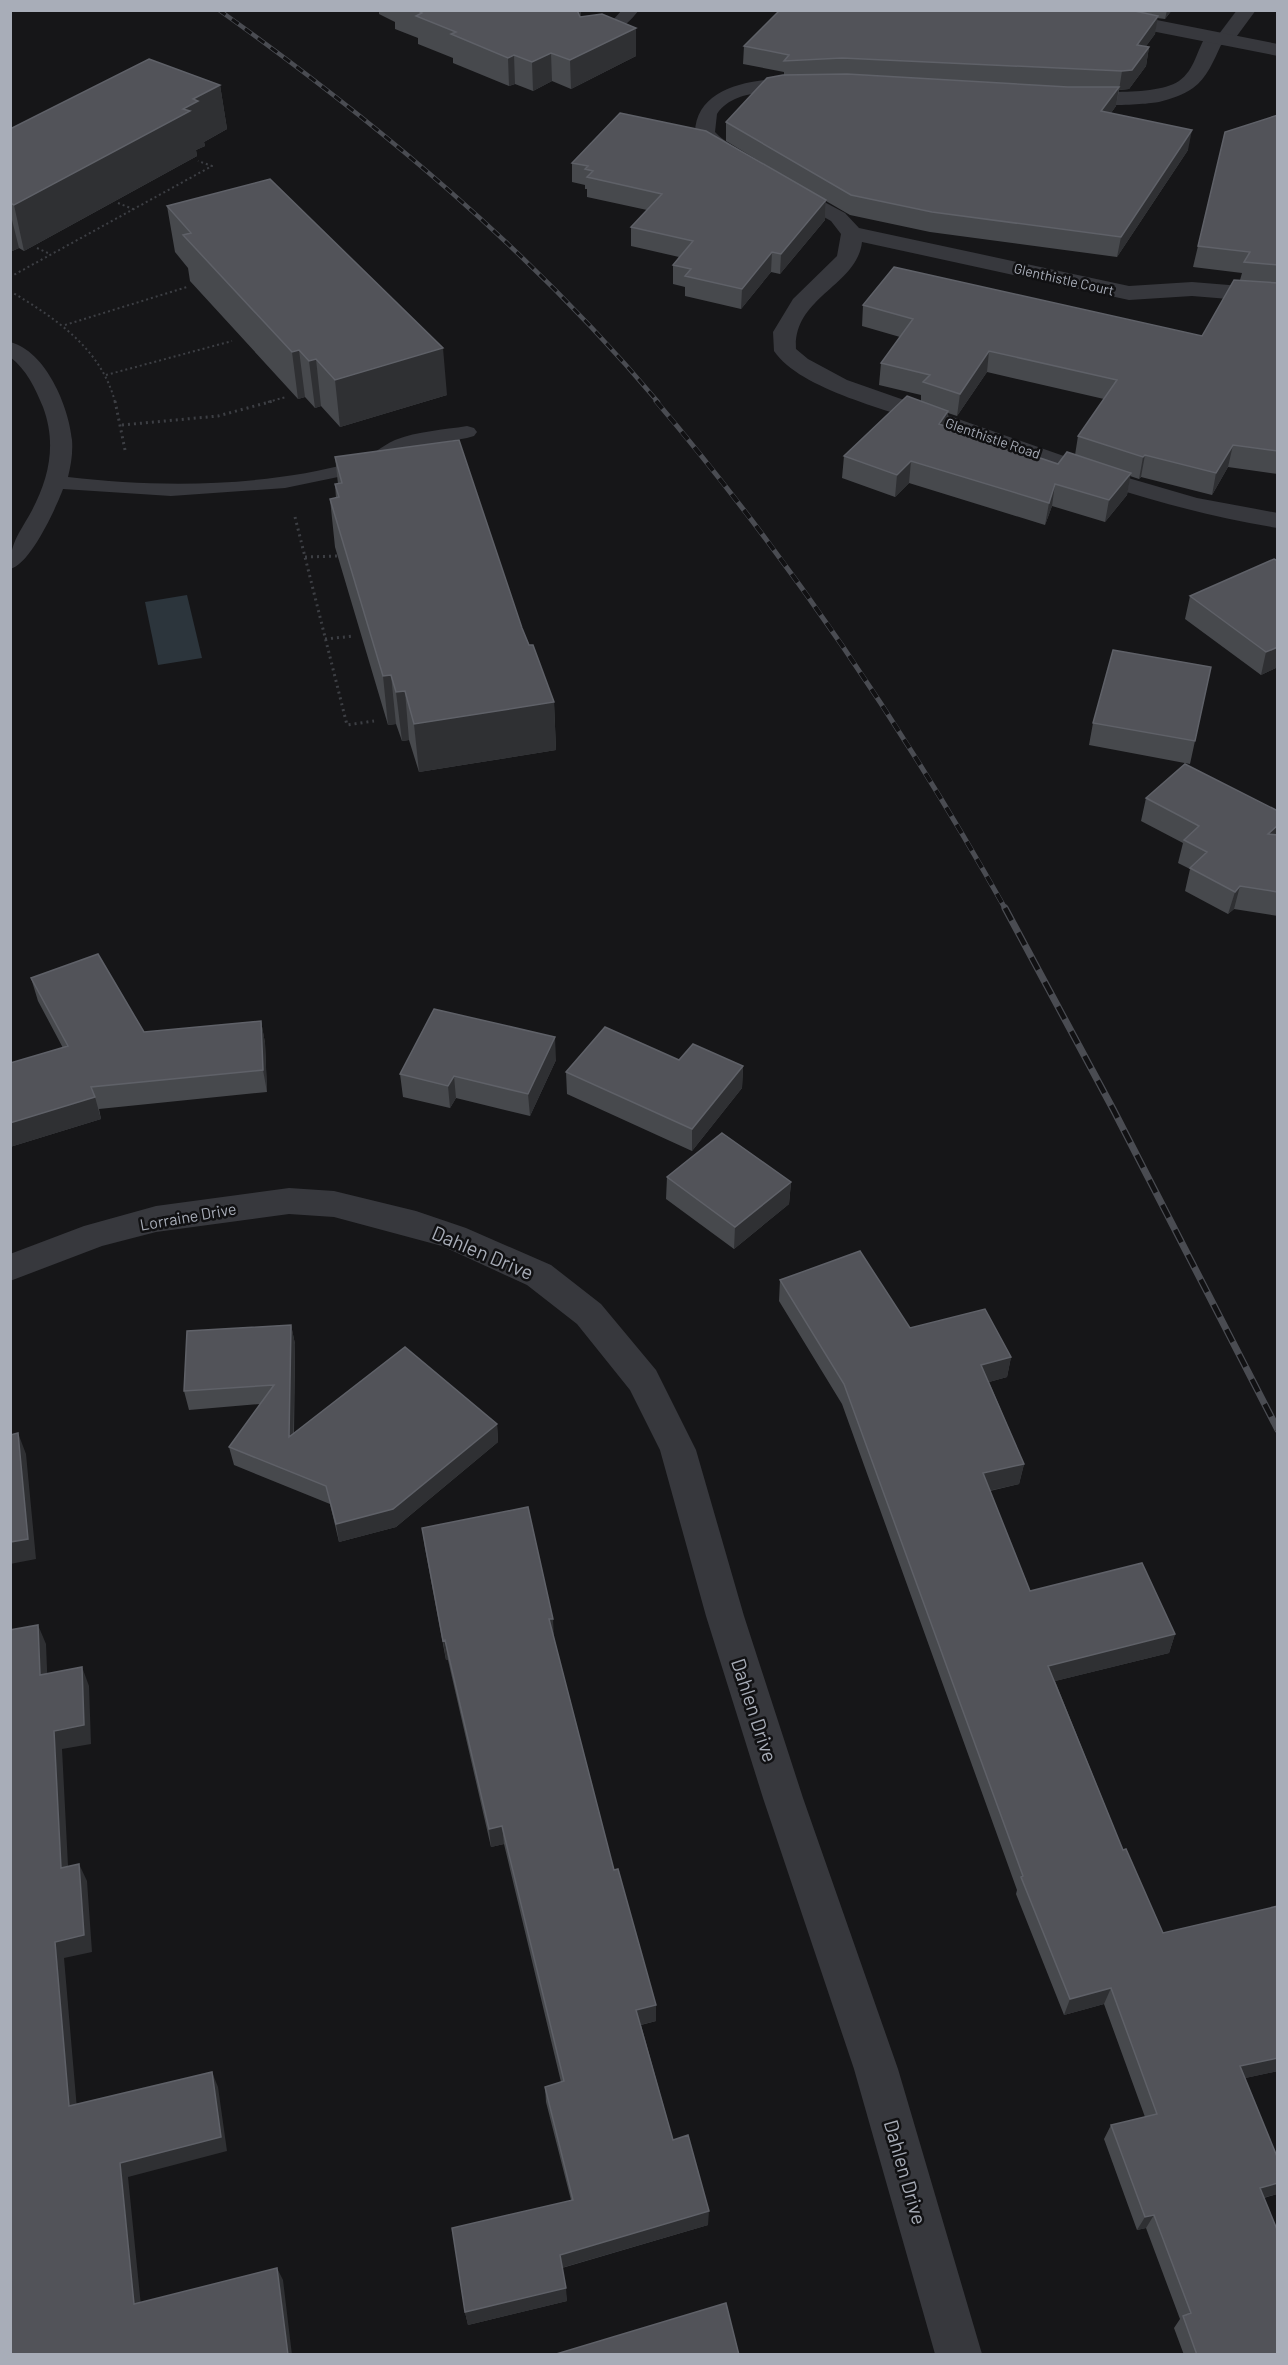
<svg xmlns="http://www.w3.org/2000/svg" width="1288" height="2365" font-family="Barlow,sans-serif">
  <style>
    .water { fill: #2c353c }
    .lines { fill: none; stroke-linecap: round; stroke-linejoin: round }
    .path-far1 { stroke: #3d3f44; stroke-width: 2; stroke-dasharray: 2 3; stroke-linecap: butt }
    .path { stroke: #3d3f44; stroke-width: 3; stroke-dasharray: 2 4; stroke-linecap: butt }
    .service { fill: #37383d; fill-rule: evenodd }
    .minor { fill: #37383d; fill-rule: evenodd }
    .tertiary { fill: #37383d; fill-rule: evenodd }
    .rail-far2-casing { stroke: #4a4c52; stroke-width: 4.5 }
    .rail-far1-casing { stroke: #4a4c52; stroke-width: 5 }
    .rail-casing { stroke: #4a4c52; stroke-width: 7 }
    .rail-far2 { stroke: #111113; stroke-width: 3; stroke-dasharray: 8; stroke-linecap: butt }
    .rail-far1 { stroke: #111113; stroke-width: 4; stroke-dasharray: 10; stroke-linecap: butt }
    .rail { stroke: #111113; stroke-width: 4.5; stroke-dasharray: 14; stroke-linecap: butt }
    .wall { fill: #47494d; fill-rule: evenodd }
    .shaded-wall { fill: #2f3033 }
    .building { fill: #525359; stroke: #5f6168; stroke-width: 1.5 }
    .labels { text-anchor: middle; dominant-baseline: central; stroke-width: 5; stroke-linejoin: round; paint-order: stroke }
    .far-street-label { font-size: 14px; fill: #a8adb8; stroke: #111113 }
    .street-label { font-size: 16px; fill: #a8adb8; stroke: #111113 }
    .near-street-label { font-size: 20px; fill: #a8adb8; stroke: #111113 }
  </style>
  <rect width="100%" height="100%" fill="#161618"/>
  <!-- water -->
  <path class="water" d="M 187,595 L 202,658 L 158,665 L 145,602 Z"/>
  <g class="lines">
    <!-- path-far1 -->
    <path class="path-far1" d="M 118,203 L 133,209
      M 37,248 L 50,254
      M 10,277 L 212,166 L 198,161
      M 10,291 C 55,318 101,348 115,402
      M 65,325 L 187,287
      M 106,375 L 232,341
      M 268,402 L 286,397"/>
    <!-- path -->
    <path class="path" d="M 115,401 L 125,450
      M 122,425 L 218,416 L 273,401
      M 295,517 L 347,725 L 374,721
      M 305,557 L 338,556
      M 325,639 L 354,636"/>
    <!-- service -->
    <path class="service" d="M 622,10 L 639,10 C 628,25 601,48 581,43 L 579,40 L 581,37 L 612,21 Z
      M 10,342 C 46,351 69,407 72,440 C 73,453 71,465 68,477 C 162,488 263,487 355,462 C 370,458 381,446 395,440 C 418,431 443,430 467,426 L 474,428 L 477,432 L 474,436 L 467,438 L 411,448 L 367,471 L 285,488 L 171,496 L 63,489 C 56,508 30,565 10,569 C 10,544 18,535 30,514 C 49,479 57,445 43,407 C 35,388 27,370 10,357 Z"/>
    <!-- minor -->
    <path class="minor" d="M 1237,10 L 1256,10 L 1231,44 L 1221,45 C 1214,60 1207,78 1193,88 C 1183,95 1171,99 1159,102 C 1143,105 1072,109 1063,97 C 1071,86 1150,100 1179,81 C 1195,70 1197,49 1207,34 L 1219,34 Z
      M 803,78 L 810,80 L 813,84 L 810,88 C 781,95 737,85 717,114 L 715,132 C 725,143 741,149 748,160 L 745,164 C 725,169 706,148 695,133 C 696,82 764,78 803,78 Z
      M 785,181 L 845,213 L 859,228 L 1129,286 L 1192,282 L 1278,289 L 1278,303 L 1192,296 L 1129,300 L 862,242 C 857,286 793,297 796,349 L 808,359 L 847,380 L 1118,475 L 1197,498 L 1278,513 L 1278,528 C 1159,509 1050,467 937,427 C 893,411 800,390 774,351 L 773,332 L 793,299 L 837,256 L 841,234 L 831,221 L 778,191 L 775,187 L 778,183 Z
      M 289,1188 L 334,1191 L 416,1211 L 466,1228 L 551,1265 L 601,1304 L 656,1370 L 696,1450 L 744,1616 L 803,1798 L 898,2069 L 982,2354 L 935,2354 L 854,2069 L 763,1798 L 706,1616 L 660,1450 L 630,1390 L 577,1324 L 527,1285 L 442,1246 L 334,1217 L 289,1214 L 156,1232 L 102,1246 L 10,1281 L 10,1254 L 84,1226 L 156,1206 Z"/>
    <!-- tertiary -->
    <path class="tertiary" d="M 1066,10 L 1106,10 L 1278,44 L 1278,56 L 1075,16 Z"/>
    <defs>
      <path id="rail-far2" d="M 219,10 C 380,125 530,250 658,402"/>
      <path id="rail-far1" d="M 656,401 C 789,558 905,730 1006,910"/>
      <path id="rail" d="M 1005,908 L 1113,1109 L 1278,1430"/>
    </defs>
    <!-- rail-far2 casing -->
    <use href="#rail-far2" class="rail-far2-casing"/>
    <!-- rail-far1 casing -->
    <use href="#rail-far1" class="rail-far1-casing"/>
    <!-- rail casing -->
    <use href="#rail" class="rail-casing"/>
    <!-- rail-far2 -->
    <use href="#rail-far2" class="rail-far2"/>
    <!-- rail-far1 -->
    <use href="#rail-far1" class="rail-far1"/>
    <!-- rail -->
    <use href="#rail" class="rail"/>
  </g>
  <!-- wall -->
  <path class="wall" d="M 379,10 L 581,10 L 581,17 L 636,28 L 636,56 L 571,89 L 552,81 L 533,91 L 515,84 L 509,86 L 453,63 L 453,58 L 418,44 L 418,38 L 395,29 L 395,22 L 379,14 Z
    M 780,10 L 1172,10 L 1165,19 L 1157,18 L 1155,34 L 1146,46 L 1149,47 L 1146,66 L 1129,89 L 1119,90 L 1116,106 L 1111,113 L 1188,150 L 1117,257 L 930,232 L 850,215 L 826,201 L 825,220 L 780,274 L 771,272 L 741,309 L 685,296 L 685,287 L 673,284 L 673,265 L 679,257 L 631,246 L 631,227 L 647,210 L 587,197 L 587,189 L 585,189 L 585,185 L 572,182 L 572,163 L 809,191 L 726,141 L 726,122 L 784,75 L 784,72 L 743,64 L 744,46 Z
    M 220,85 L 227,129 L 204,142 L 205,146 L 196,150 L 197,156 L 24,251 L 19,248 L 10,252 L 10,129 Z
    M 1278,115 L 1278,474 L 1228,467 L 1212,495 L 1141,477 L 1139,479 L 1130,476 L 1127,495 L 1105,522 L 1052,506 L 1045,525 L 909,483 L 895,497 L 842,478 L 844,456 L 921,401 L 921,395 L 879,385 L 881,363 L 900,337 L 862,326 L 863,305 L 1202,336 L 1240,280 L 1242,273 L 1193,267 L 1198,246 ZM 987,372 L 1104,399 L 1078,436 L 1075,455 L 1058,464 L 947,426 L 948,413 L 957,416 Z
    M 167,206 L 447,395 L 340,427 L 321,406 L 315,408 L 305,397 L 298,399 L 190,281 L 188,268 L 175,252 Z
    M 335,457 L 522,628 L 554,702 L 556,750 L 419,772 L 409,740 L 402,741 L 396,724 L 388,725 L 335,547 L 330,499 L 336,498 L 335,484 L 338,484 Z
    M 1278,561 L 1278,667 L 1261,675 L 1185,619 L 1190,596 Z
    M 1211,667 L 1190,764 L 1089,745 L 1093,723 Z
    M 1146,798 L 1278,811 L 1278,916 L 1234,909 L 1228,914 L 1185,891 L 1190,869 L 1178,863 L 1183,843 L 1141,821 Z
    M 31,978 L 144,1032 L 261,1021 L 265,1043 L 267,1092 L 99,1109 L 101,1119 L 10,1147 L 10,1063 L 63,1048 L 38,1001 Z
    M 556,1060 L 530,1116 L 456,1098 L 450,1108 L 403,1097 L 400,1074 Z
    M 679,1060 L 743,1066 L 742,1088 L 692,1151 L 567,1094 L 566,1072 Z
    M 667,1177 L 791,1182 L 789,1204 L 734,1249 L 666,1199 Z
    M 780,1280 L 910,1328 L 1011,1357 L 1007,1377 L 989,1382 L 1024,1464 L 1019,1484 L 990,1491 L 1030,1591 L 1175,1634 L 1169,1653 L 1055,1681 L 1123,1850 L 1163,1933 L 1278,1906 L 1278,2071 L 1245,2078 L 1278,2159 L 1278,2193 L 1277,2194 L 1264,2198 L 1278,2355 L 1184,2355 L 1174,2328 L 1180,2319 L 1146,2228 L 1137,2230 L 1104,2139 L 1111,2125 L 1145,2117 L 1104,2004 L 1064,2015 L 1016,1894 L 1017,1890 L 842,1404 L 779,1301 Z
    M 291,1325 L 295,1344 L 294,1433 L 497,1424 L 498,1442 L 396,1527 L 339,1542 L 330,1504 L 234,1465 L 229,1447 L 260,1404 L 189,1410 L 184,1391 Z
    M 422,1528 L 554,1638 L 614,1870 L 656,2021 L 641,2025 L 673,2140 L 708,2225 L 562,2268 L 567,2301 L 468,2325 L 465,2312 L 571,2200 L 546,2102 L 545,2087 L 561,2082 L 504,1844 L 491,1847 L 448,1660 L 446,1660 L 425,1548 Z"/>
  <!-- shaded-wall -->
  <path class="shaded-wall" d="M 576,10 L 581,10 L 581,34 Z
    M 1167,10 L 1172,10 L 1165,19 Z
    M 1158,16 L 1155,34 L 1134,63 L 1137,45 Z
    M 636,28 L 636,56 L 571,89 L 570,60 Z
    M 1149,47 L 1146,66 L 1129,89 L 1119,90 L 1122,71 Z
    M 551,53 L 552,81 L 533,91 L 532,62 Z
    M 514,55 L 515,84 L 509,86 L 508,58 Z
    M 220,85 L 227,129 L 204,142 L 205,146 L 196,150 L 197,156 L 24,251 L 14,205 L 183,109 L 193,99 Z
    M 1119,87 L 1116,106 L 1098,131 L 1101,111 Z
    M 1192,130 L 1188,150 L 1117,257 L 1121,237 Z
    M 826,200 L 825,220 L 780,274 L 781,254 Z
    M 10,212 L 19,248 L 10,252 Z
    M 772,252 L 771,272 L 741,309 L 742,289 Z
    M 443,348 L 447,395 L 340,427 L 335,380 Z
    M 299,350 L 305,397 L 298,399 L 292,352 Z
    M 989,351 L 987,372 L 957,416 L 960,394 Z
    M 316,359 L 321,406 L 315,408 L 309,361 Z
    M 948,411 L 946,433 L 939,424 Z
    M 1233,445 L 1228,467 L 1212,495 L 1216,473 Z
    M 1145,455 L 1141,477 L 1139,479 L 1143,457 Z
    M 911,461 L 909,483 L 895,497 L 897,475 Z
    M 1131,473 L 1127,495 L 1105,522 L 1109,500 Z
    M 1055,484 L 1052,506 L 1045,525 L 1049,503 Z
    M 1278,647 L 1278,667 L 1261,675 L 1266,652 Z
    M 391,675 L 396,724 L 388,725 L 383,676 Z
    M 405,691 L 409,740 L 402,741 L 396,692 Z
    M 554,702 L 556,750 L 419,772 L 414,724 Z
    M 1278,825 L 1278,842 L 1268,834 Z
    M 1240,886 L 1234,909 L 1228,914 L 1235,892 Z
    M 261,1021 L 265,1043 L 267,1092 L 263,1070 Z
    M 555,1037 L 556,1060 L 530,1116 L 528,1094 Z
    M 743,1066 L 742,1088 L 692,1151 L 692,1129 Z
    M 454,1076 L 456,1098 L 450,1108 L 448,1086 Z
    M 95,1097 L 101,1119 L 10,1147 L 10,1123 Z
    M 791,1182 L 789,1204 L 734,1249 L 735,1227 Z
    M 291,1325 L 295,1344 L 293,1455 L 289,1437 Z
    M 1011,1357 L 1007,1377 L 978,1385 L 981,1365 Z
    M 497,1424 L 498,1442 L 396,1527 L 339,1542 L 336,1524 Z
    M 18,1433 L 26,1454 L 36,1559 L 10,1564 L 10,1542 Z
    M 1024,1464 L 1019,1484 L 979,1493 L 983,1473 Z
    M 549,1619 L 553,1619 L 554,1638 Z
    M 38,1625 L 46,1644 L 48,1694 L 40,1675 Z
    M 1175,1634 L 1169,1653 L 1043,1684 L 1048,1666 Z
    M 445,1640 L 448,1660 L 446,1660 L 443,1641 Z
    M 82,1667 L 89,1686 L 91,1744 L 62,1749 L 69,1885 L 61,1868 L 54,1731 Z
    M 502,1826 L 504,1844 L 491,1847 L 489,1829 Z
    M 79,1864 L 87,1881 L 92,1952 L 64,1958 L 78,2121 L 69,2106 L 55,1942 Z
    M 1111,1988 L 1104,2004 L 1064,2015 L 1070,1999 Z
    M 656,2005 L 656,2021 L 636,2026 L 636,2010 Z
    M 1278,2058 L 1278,2071 L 1232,2081 L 1240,2066 Z
    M 212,2072 L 218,2087 L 227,2151 L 128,2177 L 142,2316 L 134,2304 L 120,2163 Z
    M 1278,2183 L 1278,2193 L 1277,2194 L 1251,2201 L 1260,2188 Z
    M 709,2211 L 708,2225 L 561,2268 L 560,2255 Z
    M 1154,2215 L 1146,2228 L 1137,2230 L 1145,2217 Z
    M 277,2268 L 283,2280 L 292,2355 L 288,2355 Z
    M 566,2288 L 567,2301 L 468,2325 L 465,2312 Z"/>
  <!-- building -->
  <path class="building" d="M 417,10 L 577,10 L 580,17 L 602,14 L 636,28 L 570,60 L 551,53 L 532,62 L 514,55 L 508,58 L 451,34 L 456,32 L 416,16 L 422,13 Z
    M 780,10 L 1130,10 L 1158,16 L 1137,45 L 1149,47 L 1132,70 L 1122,71 L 842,58 L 784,61 L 789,55 L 744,46 Z
    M 149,59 L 220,85 L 193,99 L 198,101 L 183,109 L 190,111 L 14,205 L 10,203 L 10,129 Z
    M 847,74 L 1068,87 L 1119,87 L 1101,111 L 1192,130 L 1121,237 L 932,212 L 851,195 L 726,122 L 767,78 L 783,75 Z
    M 620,113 L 706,131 L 826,200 L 781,254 L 772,252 L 742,289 L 685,276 L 691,269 L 673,265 L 693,241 L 631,227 L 662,194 L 587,177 L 593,171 L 585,169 L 588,166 L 572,163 Z
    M 1278,115 L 1278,265 L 1244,262 L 1250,252 L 1198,246 L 1225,132 Z
    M 270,179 L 443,348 L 335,380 L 316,359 L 309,361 L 299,350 L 292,352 L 183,235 L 191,233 L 167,206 Z
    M 894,267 L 1202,336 L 1234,280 L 1278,283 L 1278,451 L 1233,445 L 1216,473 L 1145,455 L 1143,457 L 1078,436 L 1117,380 L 989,351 L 960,394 L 923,382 L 930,375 L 881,363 L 913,319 L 863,305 Z
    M 907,396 L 948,411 L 939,424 L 1058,464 L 1067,452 L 1131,473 L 1109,500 L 1055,484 L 1049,503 L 911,461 L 897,475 L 844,456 Z
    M 459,440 L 522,628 L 529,645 L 533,645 L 554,702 L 414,724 L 405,691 L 396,692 L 391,675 L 383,676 L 330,499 L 339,497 L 335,484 L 342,483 L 335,457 Z
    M 1274,559 L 1278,561 L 1278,647 L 1266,652 L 1190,596 Z
    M 1113,650 L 1211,667 L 1195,741 L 1093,723 Z
    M 1185,764 L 1278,811 L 1278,825 L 1268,834 L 1278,835 L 1278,892 L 1240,886 L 1235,892 L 1190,868 L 1207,852 L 1184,840 L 1199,826 L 1146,798 Z
    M 98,954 L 144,1032 L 261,1021 L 263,1070 L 91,1087 L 95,1097 L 10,1123 L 10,1063 L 68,1046 L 31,978 Z
    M 434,1009 L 555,1037 L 528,1094 L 454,1076 L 448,1086 L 400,1074 Z
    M 605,1027 L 679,1060 L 693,1044 L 743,1066 L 692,1129 L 566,1072 Z
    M 722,1133 L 791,1182 L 735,1227 L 667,1177 Z
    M 860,1251 L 910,1328 L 985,1309 L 1011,1357 L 981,1365 L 1024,1464 L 983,1473 L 1030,1591 L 1142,1563 L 1175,1634 L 1048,1666 L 1123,1850 L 1126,1849 L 1163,1933 L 1278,1906 L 1278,2058 L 1240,2066 L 1278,2159 L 1278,2183 L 1260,2188 L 1278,2232 L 1278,2355 L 1197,2355 L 1183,2316 L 1191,2313 L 1154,2215 L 1145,2217 L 1111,2125 L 1157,2114 L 1111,1988 L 1070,1999 L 1021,1877 L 1023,1876 L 844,1384 L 780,1280 Z
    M 291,1325 L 289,1437 L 405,1347 L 497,1424 L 393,1509 L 336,1524 L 326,1486 L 229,1447 L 274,1385 L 184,1391 L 187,1331 Z
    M 18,1433 L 28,1539 L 10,1542 L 10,1435 Z
    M 528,1507 L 553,1619 L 549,1619 L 614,1870 L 618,1869 L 656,2005 L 636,2010 L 673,2140 L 688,2135 L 709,2211 L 560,2255 L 566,2288 L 465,2312 L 452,2228 L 573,2200 L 545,2087 L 564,2081 L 502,1826 L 489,1829 L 445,1640 L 443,1641 L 422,1528 Z
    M 38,1625 L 40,1675 L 82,1667 L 84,1725 L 54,1731 L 61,1868 L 79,1864 L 84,1935 L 55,1942 L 69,2106 L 212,2072 L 221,2137 L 120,2163 L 134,2304 L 277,2268 L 288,2355 L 10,2355 L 10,1630 Z
    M 726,2303 L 739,2355 L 556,2355 L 556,2354 Z"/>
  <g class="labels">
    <!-- far-street labels -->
    <g class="far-street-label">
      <text transform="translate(1064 279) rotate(13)">Glenthistle Court</text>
      <text transform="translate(993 438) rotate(19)">Glenthistle Road</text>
    </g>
    <!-- street labels -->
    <g class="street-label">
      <text transform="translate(188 1216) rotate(-10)">Lorraine Drive</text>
    </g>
    <!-- near-street labels -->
    <g class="near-street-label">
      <text transform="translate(483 1252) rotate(23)">Dahlen Drive</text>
      <text transform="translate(755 1710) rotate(72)">Dahlen Drive</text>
      <text transform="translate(906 2172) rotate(74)">Dahlen Drive</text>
    </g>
  </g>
  <!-- border -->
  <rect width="1288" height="2365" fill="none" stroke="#a8adb8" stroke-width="24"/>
</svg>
